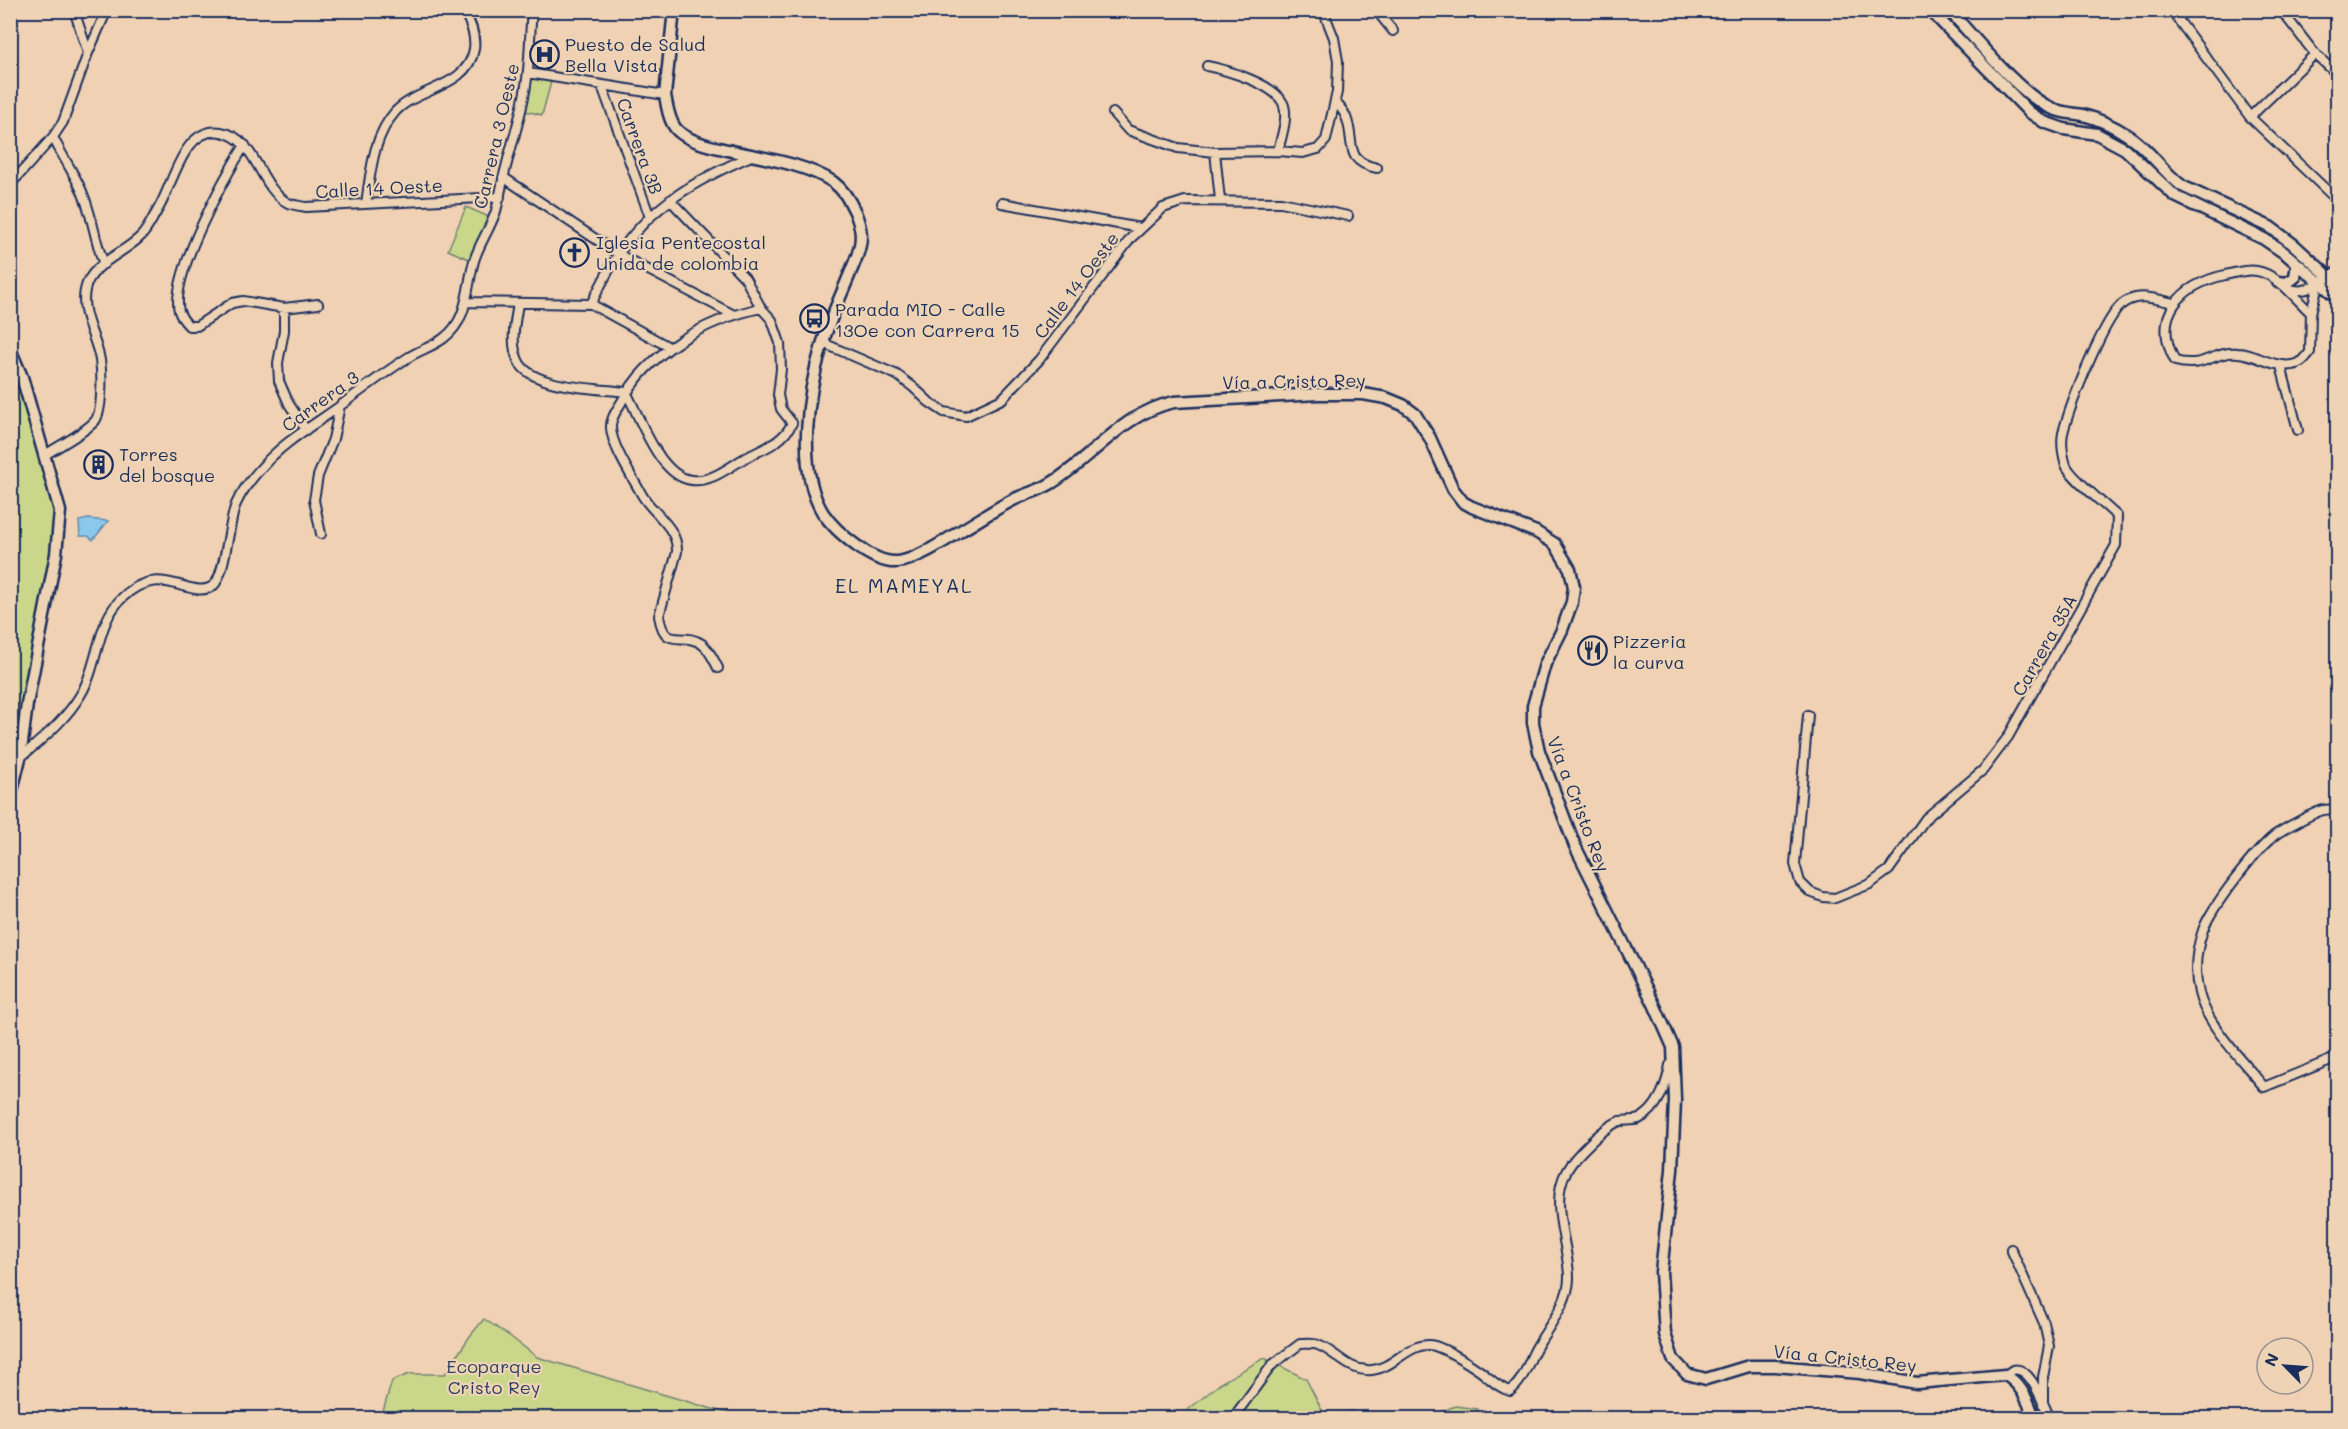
<svg xmlns="http://www.w3.org/2000/svg" width="2348" height="1429" font-family="Mali,sans-serif">
  <style>
    .green { fill: #cad78a; stroke: #728374; stroke-width: 1.5 }
    .water { fill: #8ac9eb; stroke: #5e8bb3; stroke-width: 1.5 }
    .lines { fill: none; stroke-linecap: round; stroke-linejoin: round }
    .street-casing { stroke: #1b2f5e; stroke-width: 12 }
    .secondary-casing { stroke: #1b2f5e; stroke-width: 15 }
    .street { stroke: #eed4b5; stroke-width: 8 }
    .secondary { stroke: #eed4b5; stroke-width: 10 }
    .labels { text-anchor: middle; dominant-baseline: central; stroke-width: 4.5; stroke-linejoin: round; paint-order: stroke }
    .poi-label { font-size: 18px; fill: #1b2f5e; stroke: #eed4b5; text-anchor: start }
    .street-label { font-size: 18px; fill: #1b2f5e; stroke: #eed4b5 }
    .park-label { font-size: 18px; fill: #2c4062; stroke: #eed4b5 }
    .neighbourhood-label { font-size: 20px; letter-spacing: 1.5px; fill: #1b2f5e; stroke: #eed4b5 }
  </style>
  <rect width="100%" height="100%" fill="#f0d1b3"/>
  <filter id="ink" filterUnits="userSpaceOnUse"><feTurbulence type="fractalNoise" baseFrequency=".0167" numOctaves="2"/><feDisplacementMap in="SourceGraphic" scale="12" xChannelSelector="R" yChannelSelector="G"/><feConvolveMatrix kernelMatrix="1 2 1 2 8 2 1 2 1" color-interpolation-filters="sRGB"/></filter>
  <g filter="url(#ink)">
    <!-- green -->
    <path class="green" d="M 530,77 L 551,82 L 542,115 L 521,110 Z
      M 466,207 L 489,217 L 471,260 L 448,250 Z
      M 17,378 L 60,511 L 11,799 L 10,391 Z
      M 484,1319 L 511,1337 L 537,1357 L 743,1418 L 381,1418 L 392,1381 L 409,1374 L 445,1374 L 470,1336 Z
      M 1264,1358 L 1306,1379 L 1324,1414 L 1353,1411 L 1361,1418 L 1178,1418 L 1222,1382 Z
      M 1455,1406 L 1477,1409 L 1477,1418 L 1426,1418 Z"/>
    <!-- water -->
    <path class="water" d="M 88,519 L 108,521 L 93,540 L 88,536 L 80,536 L 79,521 Z"/>
    <g class="lines">
      <defs>
        <path id="street" d="M 74,10 L 88,53
          M 1376,10 L 1393,31
          M 2171,10 L 2250,117 L 2338,201
          M 2281,10 L 2315,54 L 2338,75
          M 1207,66 C 1227,70 1274,84 1283,103 C 1289,116 1281,138 1278,151
          M 528,73 L 665,95
          M 602,86 L 650,217
          M 1335,102 C 1339,106 1344,111 1346,117 C 1356,141 1342,161 1377,168
          M 1113,113 L 1128,130 L 1178,148 L 1215,152 L 1278,151 L 1303,153 L 1318,149 L 1326,140 L 1337,92 L 1338,61 L 1334,38 L 1323,10
          M 2250,117 L 2315,54
          M 53,137 C 61,154 72,170 80,187 C 92,211 94,239 104,264
          M 245,145 C 225,176 170,276 179,311 C 181,318 185,322 189,326 L 197,326 L 232,303 L 243,301 L 284,308 L 318,304
          M 1215,152 L 1220,200
          M 503,177 L 618,254 L 732,314
          M 10,185 L 53,137 L 63,122 L 88,53 L 107,10
          M 670,200 L 745,278 L 761,308 L 772,320 L 780,343 L 781,369 L 778,395 L 781,409 L 792,423
          M 366,203 C 371,171 373,137 395,112 C 418,87 468,88 474,49 C 476,35 471,23 463,10
          M 1002,203 L 1140,228
          M 2287,288 C 2309,297 2319,279 2338,271
          M 466,302 L 591,304 L 669,347
          M 518,304 C 515,322 510,343 518,360 C 530,389 598,388 626,392
          M 591,304 C 600,287 608,270 618,255 C 651,205 698,179 751,156
          M 284,308 L 284,331 L 278,363 L 279,381 L 289,404 L 306,430
          M 2311,313 C 2296,299 2277,274 2257,271 C 2246,269 2235,273 2225,275 C 2181,285 2151,315 2175,361 C 2206,369 2212,351 2238,353 C 2257,354 2273,368 2292,365 C 2301,364 2305,359 2310,352 L 2311,313 L 2318,284
          M 823,343 L 897,375 L 913,387 L 929,402 L 944,412 L 966,416 L 1002,399 L 1039,360 L 1131,238 L 1163,208 L 1185,201 L 1281,202 L 1348,216
          M 2281,366 L 2298,430
          M 626,392 C 641,418 661,485 699,480 C 715,479 731,466 745,458 C 763,449 784,442 792,423
          M 45,455 C 60,445 81,435 94,422 C 103,414 102,373 100,360 C 96,336 80,315 85,290 C 90,264 123,254 140,237 C 147,231 152,219 157,211 C 173,187 182,126 221,132 C 257,138 258,187 288,203 C 293,205 300,206 306,207 L 500,197
          M 321,534 L 314,500 L 318,476 L 333,439 L 340,406
          M 718,668 C 714,660 709,649 702,644 C 682,630 665,652 659,616 L 677,552 C 678,527 653,514 642,495 C 633,478 612,447 611,428 C 610,419 617,410 621,403 C 648,352 705,320 761,308
          M 1808,715 L 1795,864 L 1800,882 L 1810,892 L 1823,897 L 1835,898 L 1870,884 L 1889,870 L 1926,818 L 1983,770 L 2008,737 L 2116,545 L 2117,516 C 2107,507 2069,475 2066,465 C 2063,455 2061,443 2063,433 C 2069,409 2105,313 2125,302 C 2141,293 2157,299 2173,303
          M 20,758 C 42,739 66,720 81,694 C 99,664 96,623 122,598 C 161,559 192,603 214,585 C 225,575 229,521 236,504 C 242,490 252,478 262,467 C 283,442 314,425 340,406 C 363,389 385,372 409,357 C 420,350 434,346 444,338 C 469,319 466,289 474,261 C 479,244 490,229 496,211 C 500,197 502,182 506,167 C 514,136 525,103 528,70 C 530,50 530,30 532,10
          M 2338,810 C 2333,810 2328,809 2324,810 C 2316,811 2282,830 2275,835 C 2255,851 2212,906 2203,930 C 2196,950 2194,973 2199,993 C 2206,1024 2243,1061 2264,1087 L 2338,1057
          M 2011,1249 L 2044,1323 L 2049,1346 L 2043,1377 L 2043,1404
          M 2005,1375 C 2008,1374 2010,1371 2013,1370 C 2031,1365 2044,1407 2050,1418
          M 1233,1418 L 1272,1365 L 1300,1344 C 1306,1344 1313,1343 1318,1345 C 1338,1353 1348,1372 1372,1370 C 1395,1368 1411,1339 1435,1346 C 1449,1351 1467,1362 1480,1371 C 1490,1378 1498,1388 1510,1391 C 1524,1381 1528,1362 1536,1348 C 1547,1328 1569,1303 1569,1278 C 1569,1244 1548,1203 1567,1170 C 1575,1156 1605,1126 1620,1121 C 1626,1120 1633,1121 1639,1119 C 1658,1110 1667,1084 1670,1065"/>
        <path id="secondary" d="M 674,10 L 665,95 C 667,106 669,122 677,130 C 687,140 705,145 719,148 C 754,157 803,162 833,182 C 843,189 850,201 855,212 C 862,229 863,239 857,256 C 846,285 831,315 822,345 C 808,392 796,470 823,513 C 836,532 873,564 897,562 C 916,560 945,541 962,530 C 979,520 995,509 1013,500 C 1025,494 1038,491 1050,484 C 1093,458 1122,413 1174,402 L 1318,394 L 1363,394 L 1386,398 L 1403,405 L 1415,414 L 1430,438 L 1453,489 L 1463,502 L 1472,507 L 1536,532 L 1555,544 L 1570,569 L 1574,587 L 1572,602 L 1562,630 L 1545,664 L 1533,706 L 1533,723 L 1539,751 L 1575,846 L 1654,1004 L 1673,1047 L 1675,1100 L 1672,1170 L 1661,1272 L 1665,1334 L 1673,1359 L 1687,1374 L 1706,1379 L 1749,1366 L 1775,1366 L 1860,1373 L 1917,1383 L 2005,1375 C 2021,1383 2029,1402 2034,1418
          M 1930,10 L 2029,112 L 2044,122 L 2064,129 L 2097,134 L 2125,149 L 2175,196 L 2264,239 L 2286,254 L 2338,298
          M 1949,10 C 1974,37 2020,95 2051,108 C 2061,113 2072,113 2083,115 C 2099,119 2114,126 2129,136 C 2149,149 2162,171 2182,186 L 2270,227 L 2293,244 L 2338,285
          M 2278,282 L 2287,283 L 2295,277 L 2297,264
          M 10,349 L 22,377 L 60,511 L 56,554 L 27,704 L 20,758 L 10,799"/>
      </defs>
      <!-- street casing -->
      <use href="#street" class="street-casing"/>
      <!-- secondary casing -->
      <use href="#secondary" class="secondary-casing"/>
      <!-- street -->
      <use href="#street" class="street"/>
      <!-- secondary -->
      <use href="#secondary" class="secondary"/>
    </g>
  </g>
  <!-- icons -->
  <defs>
    <symbol id="hospital-ring" viewBox="-11 -11 22 22"><circle r="9.5" fill="#eed4b5" stroke="#1b2f5e" stroke-width="1.5"/><path d="M-5-5h3v3.5h4V-5h3V5h-3V1.5h-4V5h-3Z" fill="#1b2f5e"/></symbol>
    <symbol id="church-ring" viewBox="-11 -11 22 22"><circle r="9.5" fill="#eed4b5" stroke="#1b2f5e" stroke-width="1.5"/><path d="M-1.2-6h2.4v3.5h3.3v2.4h-3.3V6h-2.4V-.1h-3.3v-2.4h3.3Z" fill="#1b2f5e"/></symbol>
    <symbol id="bus-ring" viewBox="-11 -11 22 22"><circle r="9.5" fill="#eed4b5" stroke="#1b2f5e" stroke-width="1.5"/><path d="M-5-6H5V4H4V6H2V4H-2V6H-4V4H-5ZM-3.5-4V0h7V-4ZM-3.5 1.2v1.5H-2V1.2ZM2 1.2v1.5H3.5V1.2Z" fill="#1b2f5e"/></symbol>
    <symbol id="building-ring" viewBox="-11 -11 22 22"><circle r="9.5" fill="#eed4b5" stroke="#1b2f5e" stroke-width="1.5"/><path d="M-4-6H4V6H1V3H-1V6H-4ZM-2.5-4.3h1.7v1.8h-1.7ZM.8-4.3h1.7v1.8H.8ZM-2.5-1h1.7V.8h-1.7ZM.8-1h1.7V.8H.8Z" fill="#1b2f5e"/></symbol>
    <symbol id="restaurant-ring" viewBox="-11 -11 22 22"><circle r="9.5" fill="#eed4b5" stroke="#1b2f5e" stroke-width="1.5"/><path d="M-5-6h1v4h1v-4h1v4h1v-4h1v5L-1.5 .5V6h-2V.5L-5-1ZM5-6V6H3V1.5H1.5Q1.5-4 5-6Z" fill="#1b2f5e"/></symbol>
  </defs>
  <g fill-rule="evenodd">
    <use href="#hospital-ring" x="528" y="38" width="33" height="33"/>
    <use href="#church-ring" x="558" y="236" width="33" height="33"/>
    <use href="#bus-ring" x="798" y="302" width="33" height="33"/>
    <use href="#building-ring" x="82" y="448" width="33" height="33"/>
    <use href="#restaurant-ring" x="1576" y="634" width="33" height="33"/>
  </g>
  <g class="labels">
    <!-- poi labels -->
    <g class="poi-label">
      <text x="565" y="44">Puesto de Salud<tspan x="565" dy="21">Bella Vista</tspan></text>
      <text x="596" y="242">Iglesia Pentecostal<tspan x="596" dy="21">Unida de colombia</tspan></text>
      <text x="835" y="309">Parada MIO - Calle<tspan x="835" dy="21">13Oe con Carrera 15</tspan></text>
      <text x="119" y="454">Torres<tspan x="119" dy="21">del bosque</tspan></text>
      <text x="1613" y="641">Pizzeria<tspan x="1613" dy="21">la curva</tspan></text>
    </g>
    <!-- street labels -->
    <g class="street-label">
      <text transform="translate(496 136) rotate(-77)">Carrera 3 Oeste</text>
      <text transform="translate(640 146) rotate(70)">Carrera 3B</text>
      <text transform="translate(379 188) rotate(-3)">Calle 14 Oeste</text>
      <text transform="translate(1076 285) rotate(-53)">Calle 14 Oeste</text>
      <text transform="translate(1294 381) rotate(-1)">Vía a Cristo Rey</text>
      <text transform="translate(320 401) rotate(-36)">Carrera 3</text>
      <text transform="translate(2044 645) rotate(-61)">Carrera 35A</text>
      <text transform="translate(1579 804) rotate(69)">Vía a Cristo Rey</text>
      <text transform="translate(1845 1358) rotate(6)">Vía a Cristo Rey</text>
    </g>
    <!-- park labels -->
    <g class="park-label">
      <text x="494" y="1366">Ecoparque<tspan x="494" dy="21">Cristo Rey</tspan></text>
    </g>
    <!-- neighbourhood labels -->
    <g class="neighbourhood-label">
      <text x="904" y="585">EL MAMEYAL</text>
    </g>
  </g>
  <!-- margin -->
  <rect width="2348" height="1429" fill="none" stroke="#eed4b5" stroke-width="36"/>
  <rect x="18" y="18" width="2312" height="1393" fill="none" stroke="#1b2f5e" stroke-width="2" filter="url(#ink)"/>
  <!-- north arrow -->
  <g transform="translate(2285 1366) rotate(295)"><circle r="28" fill="#eed4b5" stroke="#9a9292" stroke-width="1.5"/>
  <path d="M0-4.5L10 22L0 15L-10 22Z" fill="#1b2f5e"/>
  <text y="-9" font-size="16" font-weight="bold" text-anchor="middle" fill="#1b2f5e">N</text>
  </g>
</svg>
